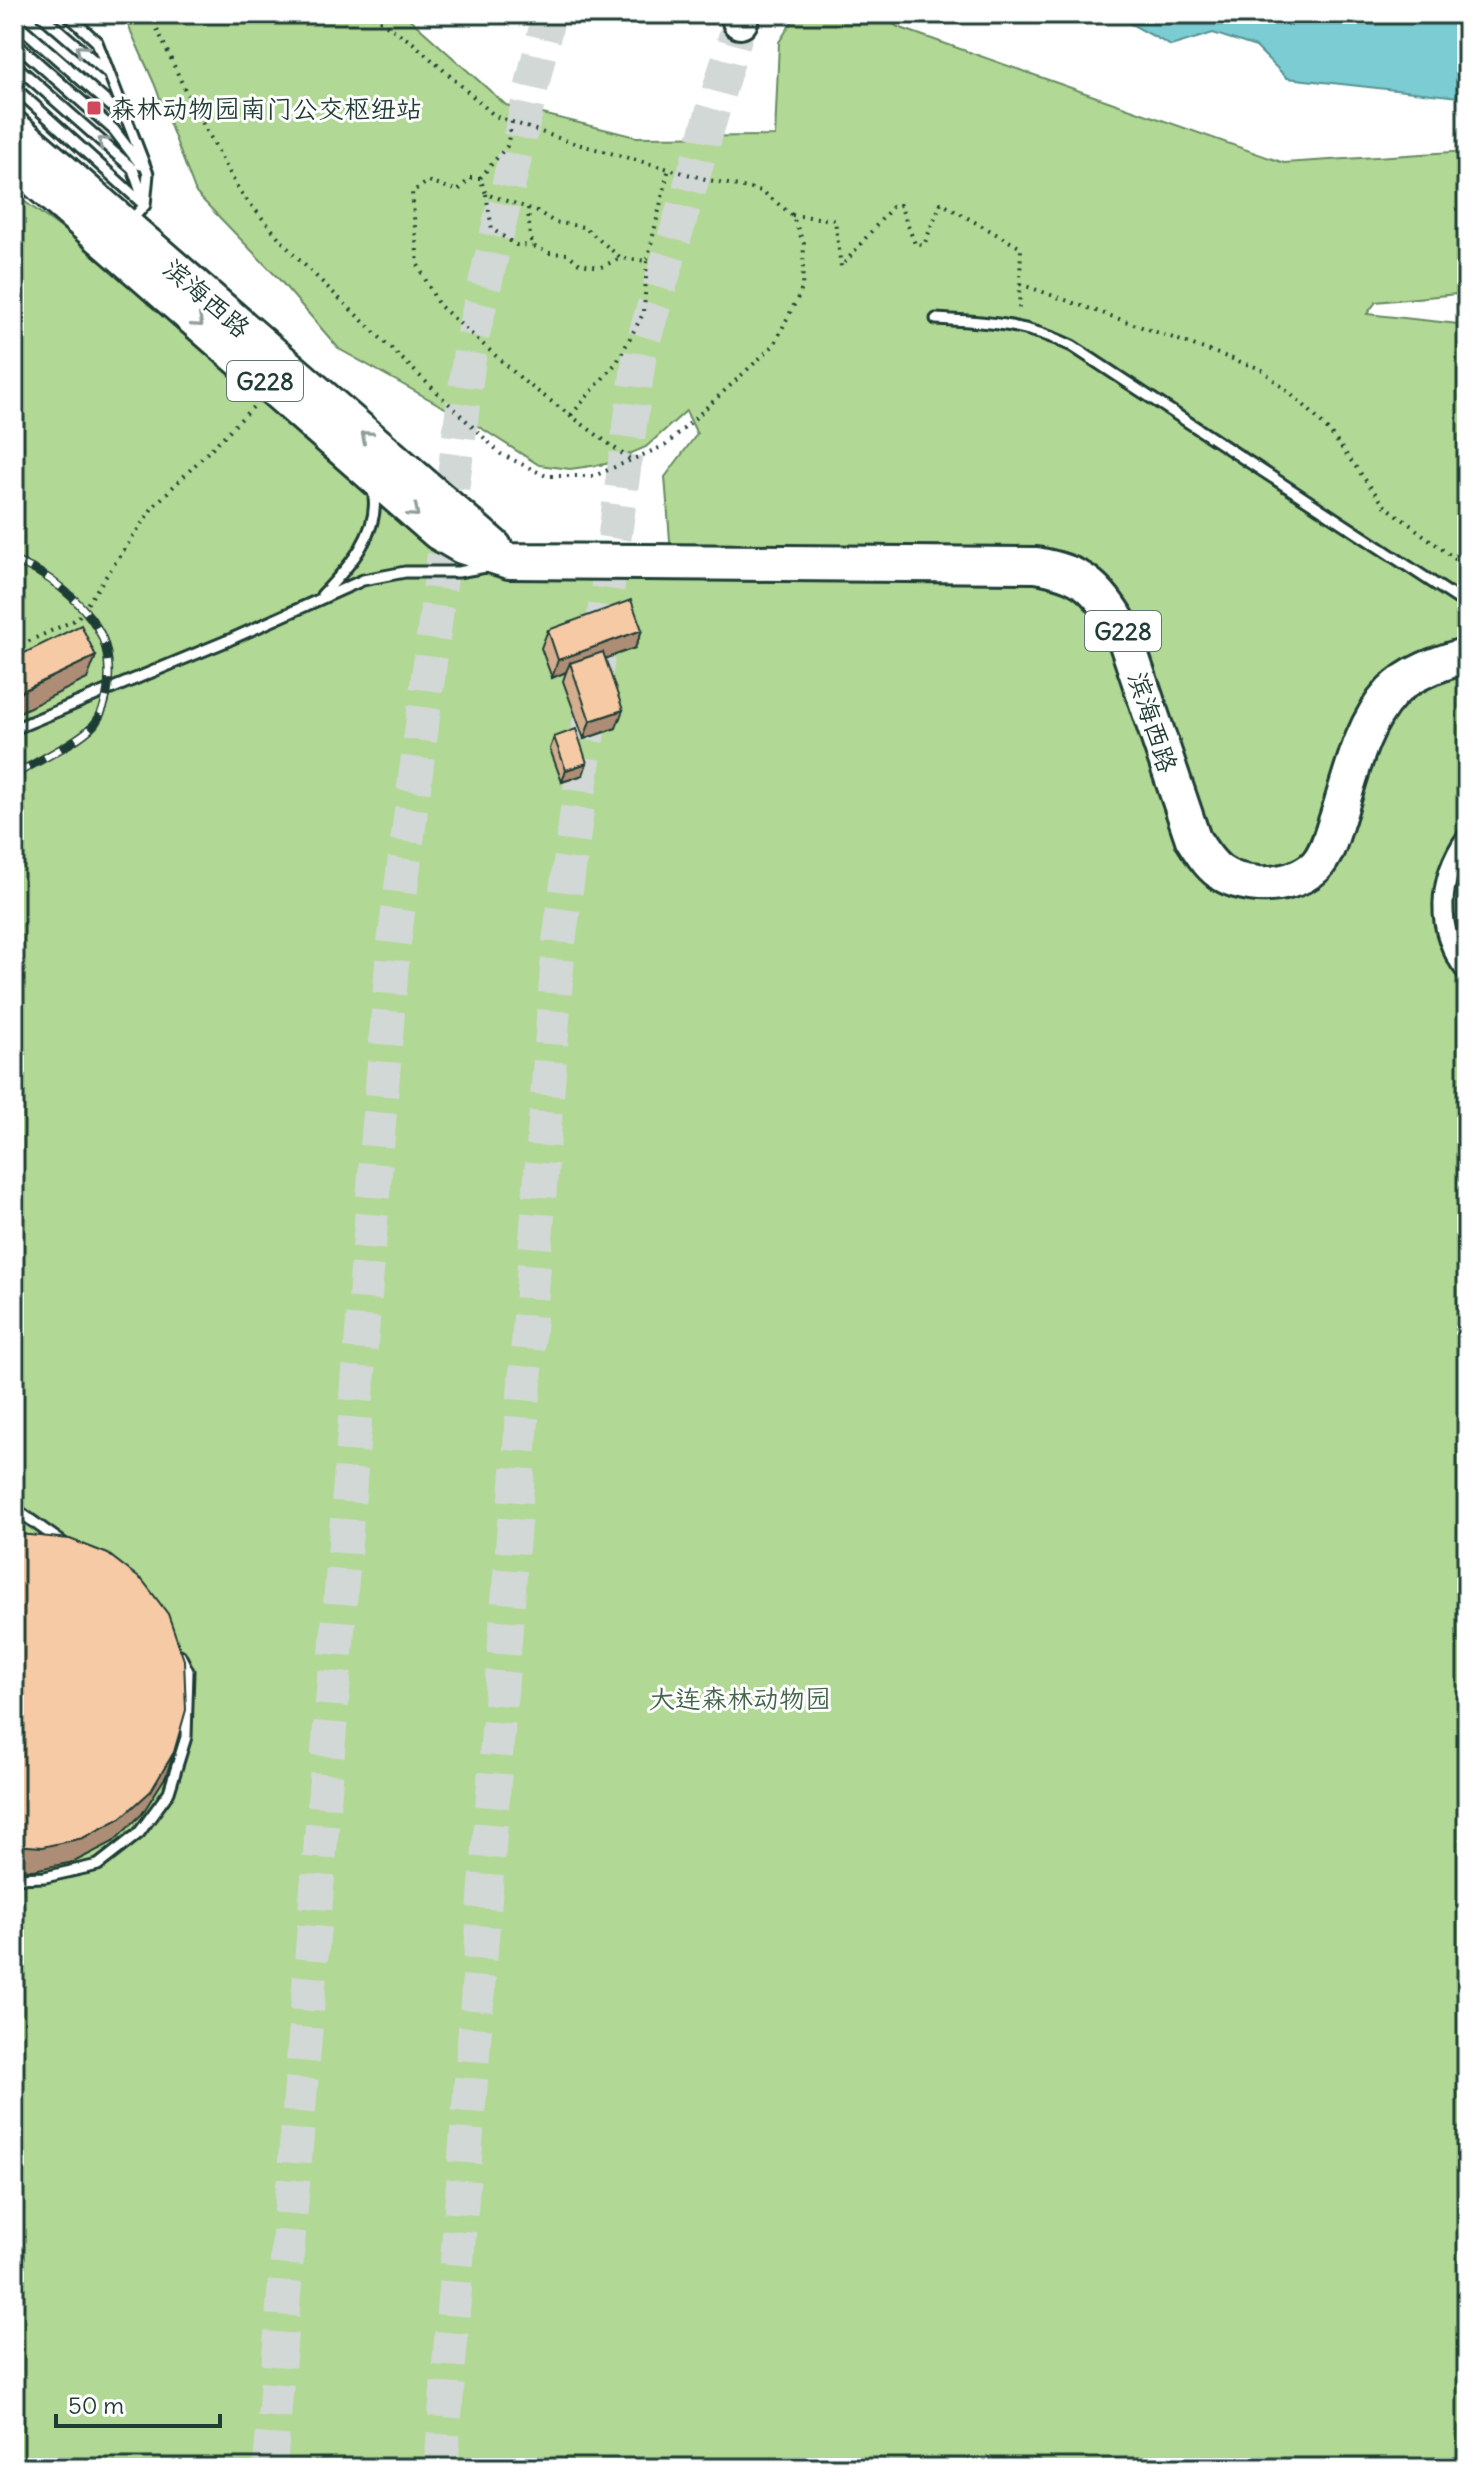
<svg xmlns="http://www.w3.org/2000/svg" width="1481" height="2482" font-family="Delius,'LXGW WenKai TC',sans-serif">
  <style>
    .green { fill: #b1d894; stroke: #688a64; stroke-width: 2 }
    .water { fill: #7bccd3; stroke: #569393; stroke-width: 2 }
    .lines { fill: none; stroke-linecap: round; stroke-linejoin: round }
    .highway-tunnel { stroke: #d2d8d6; stroke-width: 34; stroke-dasharray: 34 17; stroke-linecap: butt }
    .lane-casing { stroke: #1f3d34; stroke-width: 15 }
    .street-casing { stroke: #1f3d34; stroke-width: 24 }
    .highway-casing { stroke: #1f3d34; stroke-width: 40 }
    .path { stroke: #1f3d34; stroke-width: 4; stroke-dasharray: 2 6; stroke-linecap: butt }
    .lane { stroke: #fff; stroke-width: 9 }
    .street { stroke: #fff; stroke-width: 18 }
    .highway { stroke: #fff; stroke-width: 34 }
    .rail-casing { stroke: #1f3d34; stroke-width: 9 }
    .rail { stroke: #fff; stroke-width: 6; stroke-dasharray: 18; stroke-linecap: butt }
    .wall { fill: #d4ae8f; stroke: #1f3d34; stroke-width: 2 }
    .shaded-wall { fill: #ad8d74; stroke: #1f3d34; stroke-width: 2 }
    .building { fill: #f7caa6; stroke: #1f3d34; stroke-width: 2 }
    .oneway { stroke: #8f9e9a }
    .poi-dot { fill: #d1495b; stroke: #fff; stroke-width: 3 }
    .labels { text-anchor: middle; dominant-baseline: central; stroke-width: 6; stroke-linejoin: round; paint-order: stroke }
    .shield { fill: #fff; stroke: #627771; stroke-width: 2 }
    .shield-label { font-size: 24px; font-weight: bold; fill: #1f3d34 }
    .poi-label { font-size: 26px; fill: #1f3d34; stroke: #fff; text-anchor: start }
    .street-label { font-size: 26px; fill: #1f3d34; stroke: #fff }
    .park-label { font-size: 26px; fill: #44644c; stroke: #fff }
  </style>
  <rect width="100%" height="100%" fill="#fff"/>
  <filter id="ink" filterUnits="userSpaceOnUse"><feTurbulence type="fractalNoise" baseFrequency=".0125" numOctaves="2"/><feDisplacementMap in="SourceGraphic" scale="16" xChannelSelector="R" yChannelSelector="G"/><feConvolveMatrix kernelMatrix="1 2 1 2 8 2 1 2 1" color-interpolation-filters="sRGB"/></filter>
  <g filter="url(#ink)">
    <!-- green -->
    <path class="green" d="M 123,14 L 404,14 L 506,105 L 636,137 L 775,136 L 779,42 L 797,14 L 879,14 L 898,27 L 1284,163 L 1467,151 L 1467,293 L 1376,302 L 1367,314 L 1467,325 L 1467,2468 L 14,2468 L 14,194 L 540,573 L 673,578 L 665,477 L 697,434 L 686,411 L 646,447 L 606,464 L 570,469 L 539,465 L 481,428 L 339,349 L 278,278 L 196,193 L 154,83 Z"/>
    <!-- water -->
    <path class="water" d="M 1113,14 L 1467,14 L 1467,98 L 1287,78 L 1256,47 L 1213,33 L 1171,46 Z"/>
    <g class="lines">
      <!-- highway-tunnel -->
      <path class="highway-tunnel" d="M 270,2468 L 393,951 L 471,343 L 549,14
        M 441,2468 L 559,942 L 640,352 L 740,21"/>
      <defs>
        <path id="lane" d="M 40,14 L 107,72
          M 67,14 L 97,42 L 148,174 L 145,205 L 130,221
          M 14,21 L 126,119
          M 14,42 L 114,130 L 141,165
          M 14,64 L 133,169 L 144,201
          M 14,87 L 142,203
          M 936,319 C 987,322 1025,323 1072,346 L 1467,605
          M 322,595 C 348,568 382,531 373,490
          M 14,729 L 229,640 L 363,580 L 405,572 L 458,572 L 486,567
          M 14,1508 L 63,1543
          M 14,1878 L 45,1877 L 98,1865 L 139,1833 L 169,1792 L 186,1737 L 188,1671 L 180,1655"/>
        <path id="street" d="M 1467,837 C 1437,879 1434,931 1467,972"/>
        <path id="highway" d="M 740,21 L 742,14
          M 14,129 L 494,547
          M 14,161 L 438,532 L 462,546 L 509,561 L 1036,565 C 1083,573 1096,586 1121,626 L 1193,839 C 1212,869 1222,881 1259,884 C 1279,885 1301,880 1316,866 C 1327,854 1331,837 1336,822 C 1350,780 1360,726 1391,693 C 1410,672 1441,663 1467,655"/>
      </defs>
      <!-- lane casing -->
      <use href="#lane" class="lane-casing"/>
      <!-- street casing -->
      <use href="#street" class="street-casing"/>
      <!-- highway casing -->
      <use href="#highway" class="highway-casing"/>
      <!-- path -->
      <path class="path" d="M 153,14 L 153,20 L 187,94 L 240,192 L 292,253 L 501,454 L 546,476 L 594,476 L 666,445 L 774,345 L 802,289 L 804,244 L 792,215 L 762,191 L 709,180 L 570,142 L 495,116 L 413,43 L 370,14
        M 512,122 L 507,146 L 480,178 L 486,194 L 537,211 L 554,222 L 584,227 L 621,258 L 647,261 L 669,168
        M 480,178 L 470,178 L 458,191 L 429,181 L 412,192 L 418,265 L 438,304 L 525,382 L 631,460
        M 486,194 L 492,229 L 516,245 L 533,246
        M 528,208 L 530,238 L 533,246 L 549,253 L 568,254 L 580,264 L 601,267 L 621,258
        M 792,215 L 835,220 L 841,267 L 892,207 L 900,205 L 915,244 L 924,245 L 941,203 L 1021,248 L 1019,312
        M 1020,284 L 1261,369 L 1307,408 L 1329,431 L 1384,505 L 1467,568
        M 571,415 L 617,362 L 644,312 L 647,261
        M 14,648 L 77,619 L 153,507 L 254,406"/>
      <!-- lane -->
      <use href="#lane" class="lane"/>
      <!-- street -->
      <use href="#street" class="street"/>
      <!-- highway -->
      <use href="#highway" class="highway"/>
      <defs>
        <path id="rail" d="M 14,561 C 45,571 81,600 98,629 C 113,654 112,699 96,722 C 86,738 32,764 14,775"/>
      </defs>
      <!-- rail casing -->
      <use href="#rail" class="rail-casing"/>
      <!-- rail -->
      <use href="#rail" class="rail"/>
    </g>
    <!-- wall -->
    <path class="wall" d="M 548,630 L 642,630 L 635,648 L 605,658 L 616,728 L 584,739 L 563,681 L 566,672 L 552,678 L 541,648 Z
      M 554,737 L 583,775 L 562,782 L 550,749 Z"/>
    <!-- shaded-wall -->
    <path class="shaded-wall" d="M 642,630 L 635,648 L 573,670 L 570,663 L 566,672 L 552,678 L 558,660 Z
      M 96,656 L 87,679 L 14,715 L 14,695 Z
      M 623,710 L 616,728 L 584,739 L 590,721 Z
      M 587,763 L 583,775 L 562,782 L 566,770 Z
      M 174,1752 L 166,1776 L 142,1814 L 113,1842 L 74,1862 L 33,1870 L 14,1869 L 14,1845 Z"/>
    <!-- building -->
    <path class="building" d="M 631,600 L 642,630 L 558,660 L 548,630 Z
      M 81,625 L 96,656 L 14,695 L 14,658 Z
      M 603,652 L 623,710 L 590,721 L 570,663 Z
      M 576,729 L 587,763 L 566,770 L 554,737 Z
      M 19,1534 L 70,1539 L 108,1554 L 143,1581 L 168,1614 L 184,1660 L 186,1710 L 174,1752 L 151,1791 L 121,1818 L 83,1838 L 42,1847 L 14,1845 L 14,1535 Z"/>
    <!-- one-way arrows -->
    <defs><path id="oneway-chevron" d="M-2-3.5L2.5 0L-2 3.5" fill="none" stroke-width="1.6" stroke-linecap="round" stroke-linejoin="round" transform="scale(2)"/></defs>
    <g class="oneway">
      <use href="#oneway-chevron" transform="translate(81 50) rotate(-139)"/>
      <use href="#oneway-chevron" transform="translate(103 142) rotate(-139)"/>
      <use href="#oneway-chevron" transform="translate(198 322) rotate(41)"/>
      <use href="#oneway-chevron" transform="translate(366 436) rotate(-139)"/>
      <use href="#oneway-chevron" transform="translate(414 512) rotate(41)"/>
    </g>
  </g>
  <!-- markers -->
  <rect class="poi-dot" x="86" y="100" width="16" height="16" rx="4"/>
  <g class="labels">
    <!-- shield labels -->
    <g class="shield">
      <rect x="227" y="361" width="76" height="40" rx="6"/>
      <rect x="1085" y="611" width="76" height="40" rx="6"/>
    </g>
    <g class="shield-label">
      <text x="265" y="381">G228</text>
      <text x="1123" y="631">G228</text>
    </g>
    <!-- poi labels -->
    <g class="poi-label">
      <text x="110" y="108">森林动物园南门公交枢纽站</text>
    </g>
    <!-- street labels -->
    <g class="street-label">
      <text transform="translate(207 298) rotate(41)">滨海西路</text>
      <text transform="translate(1153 722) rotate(72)">滨海西路</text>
    </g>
    <!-- park labels -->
    <g class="park-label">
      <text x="740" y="1698">大连森林动物园</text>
    </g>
  </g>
  <!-- margin -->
  <rect width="1481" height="2482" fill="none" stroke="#fff" stroke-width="48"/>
  <rect x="24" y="24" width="1433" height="2434" fill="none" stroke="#1f3d34" stroke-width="3" filter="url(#ink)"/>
  <!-- scale -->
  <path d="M56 2414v12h164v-12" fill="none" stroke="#1f3d34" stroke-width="4"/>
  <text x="68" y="2414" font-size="24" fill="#1f3d34" stroke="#ffffff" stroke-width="6" paint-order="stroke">50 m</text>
</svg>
